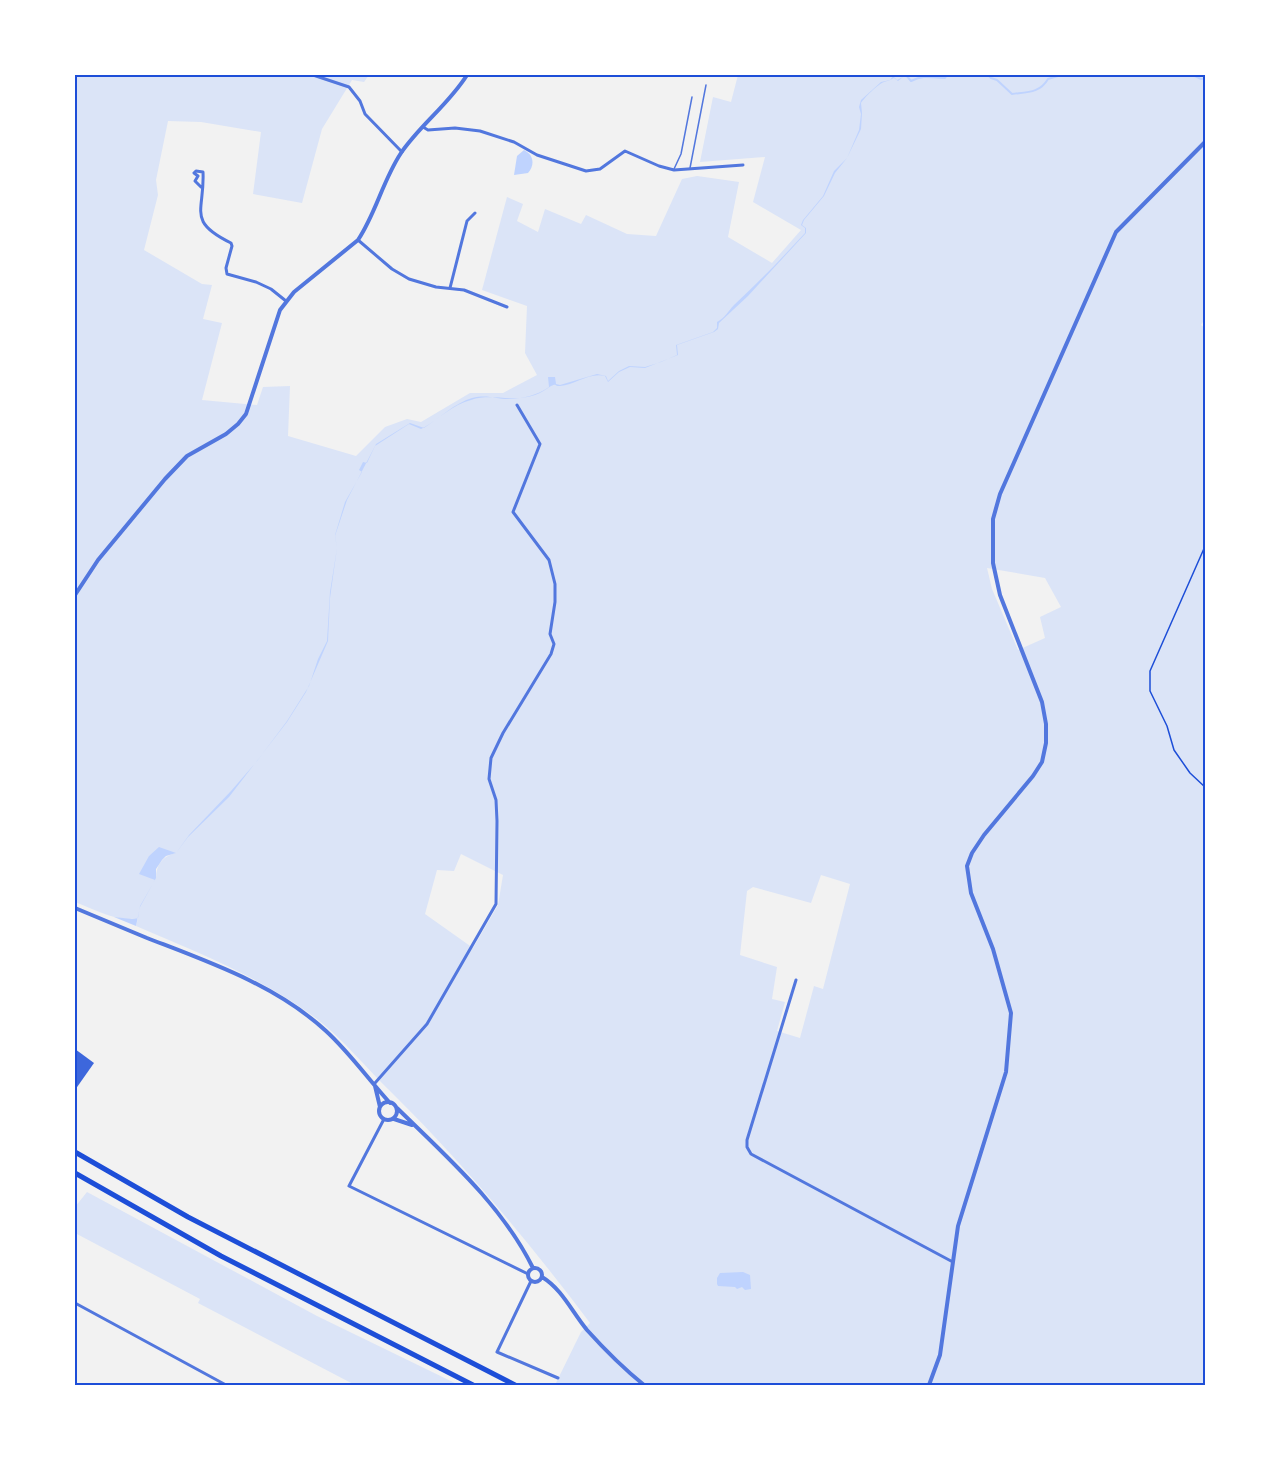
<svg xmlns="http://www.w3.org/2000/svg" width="1281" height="1460" font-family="Helvetica,sans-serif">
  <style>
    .green { fill: #dbe4f7; fill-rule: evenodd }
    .water { fill: #bfd3fe }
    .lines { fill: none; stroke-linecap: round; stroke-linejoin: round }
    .stream { stroke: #bfd3fe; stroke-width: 2 }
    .building { fill: #3d67dc }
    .path { stroke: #1d4ed8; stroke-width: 1.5 }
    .service { stroke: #5277de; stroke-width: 1.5 }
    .minor { stroke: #5277de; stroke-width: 3 }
    .tertiary { stroke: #5277de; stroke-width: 4 }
    .trunk { stroke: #1d4ed8; stroke-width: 5 }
    .neatline { fill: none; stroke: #1d4ed8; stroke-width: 2 }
  </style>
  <rect width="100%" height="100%" fill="#f2f2f2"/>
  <!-- green -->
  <path class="green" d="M 75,75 L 369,75 L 364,82 L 352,80 L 322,129 L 302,203 L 253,194 L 261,132 L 201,122 L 168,121 L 156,180 L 158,195 L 144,250 L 202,284 L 212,285 L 203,319 L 222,323 L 202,400 L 257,405 L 263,387 L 290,386 L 288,436 L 356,456 L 385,427 L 407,419 L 421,422 L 470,393 L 503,393 L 537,375 L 525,353 L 527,306 L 482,290 L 507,197 L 523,204 L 517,221 L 538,232 L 545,209 L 581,224 L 586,215 L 627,234 L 656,236 L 682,179 L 697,176 L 739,182 L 728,237 L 772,263 L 801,230 L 753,202 L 765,157 L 700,162 L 713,97 L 731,102 L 738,75 L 1206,75 L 1206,317 L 1201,325 L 1206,329 L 1206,1385 L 555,1385 L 581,1332 L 590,1323 C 529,1242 464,1164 392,1093 C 367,1069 344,1040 317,1019 C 263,978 199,953 136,926 L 138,918 C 118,923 94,909 75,902 ZM 987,568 L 1045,578 L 1061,607 L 1040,617 L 1045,638 L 1018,650 L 992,589 ZM 175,853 C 162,857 156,865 156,878 L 149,856 ZM 461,854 L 503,875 L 498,905 L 473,948 L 425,914 L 437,870 L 454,871 ZM 821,875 L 850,884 L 823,989 L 814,986 L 800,1038 L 777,1031 L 785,1002 L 772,999 L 777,967 L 740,955 L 747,891 L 753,887 L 811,903 Z
    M 87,1192 L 317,1316 L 459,1385 L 355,1385 L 198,1303 L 200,1299 L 75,1233 L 75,1207 Z"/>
  <!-- water -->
  <path class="water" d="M 893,76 L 897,80 L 903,77 L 898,81 L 894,78 C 891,80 887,81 884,82 C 878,84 864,98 861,103 L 862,113 L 861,129 L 847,158 L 835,173 L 824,196 L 804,220 L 802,225 L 806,228 L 806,233 L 748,296 L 719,323 L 718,329 L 714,332 L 677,345 L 678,355 L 645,368 L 630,367 L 619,372 L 608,382 L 605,376 C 589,372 575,385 560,386 C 554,386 557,383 551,386 C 546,389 541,393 535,395 C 513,403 492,393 471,400 C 454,404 438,419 423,428 L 421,429 L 409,424 L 375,446 L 347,500 L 335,536 L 337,548 L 330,598 L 328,641 L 306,692 L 287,722 L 229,797 L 188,837 L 176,853 L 166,856 L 162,860 L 156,869 L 156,878 L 140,907 L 136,926 L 114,917 L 132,919 L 138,918 L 140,906 L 155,880 L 139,874 L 149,856 L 159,847 L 176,853 L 189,835 L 231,791 L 257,761 L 287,721 L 309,686 L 318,659 L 327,641 L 330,592 L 337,548 L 335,535 L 345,502 L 362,472 L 359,470 L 363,462 L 367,463 L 376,444 L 410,423 L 424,428 C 439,418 455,403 472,398 C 488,394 494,399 509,399 C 522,399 538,395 549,387 L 548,377 L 555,377 L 556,384 L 560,385 L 597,374 L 606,376 L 608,381 L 619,371 L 629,366 L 645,367 L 661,362 L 677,355 L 676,345 L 713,332 L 717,328 L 717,322 C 725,318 728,311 734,305 C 759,282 782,258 805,233 L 805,228 L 801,225 L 803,220 L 823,196 L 834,171 L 847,158 L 859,130 L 861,114 L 859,107 L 861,100 L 881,82 L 890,80 Z
    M 524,150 C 534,155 535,165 528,173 L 514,175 L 517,156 Z
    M 743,1272 L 750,1275 L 751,1289 L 745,1290 L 742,1287 L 737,1289 L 735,1287 L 718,1286 L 717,1284 L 717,1278 L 720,1273 Z"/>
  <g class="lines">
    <!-- stream -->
    <path class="stream" d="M 906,75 L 911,81 C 926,74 930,78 945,78 L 947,75
      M 988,75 L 991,78 L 997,80 L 1012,94 C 1027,92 1040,93 1048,79 L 1061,75
      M 1193,75 L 1201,79 L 1206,78"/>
  </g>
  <!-- building -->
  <path class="building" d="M 75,1049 L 94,1063 L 75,1090 Z"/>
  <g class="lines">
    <!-- path -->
    <path class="path" d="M 1206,544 L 1150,671 L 1150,691 L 1167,726 L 1174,750 L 1190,773 L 1206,788"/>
    <!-- service -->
    <path class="service" d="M 690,168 L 706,85
      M 674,169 L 681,154 L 692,97"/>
    <!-- minor -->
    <path class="minor" d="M 313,75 L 349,87 L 360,101 L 365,114 L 402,152
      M 423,127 L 428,130 L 455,128 L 480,131 L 514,142 L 537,155 L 586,171 L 600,169 L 625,151 L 659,166 L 674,170 L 743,165
      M 201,187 L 195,181 L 198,176 L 194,173 L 196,171 L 203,172 C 205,211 186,221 231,243 L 232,246 L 226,268 L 227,274 L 256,282 L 271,289 L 286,301
      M 358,240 L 392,269 L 409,279 L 436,287 L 464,290 L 507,307
      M 450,288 L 467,221 L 475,213
      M 796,980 L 747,1140 L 747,1147 L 751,1154 L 951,1261
      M 375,1083 L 427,1024 L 496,904 L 497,821 L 496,800 L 489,779 L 491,758 L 503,733 L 551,654 L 554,644 L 550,634 L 555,602 L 555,584 L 549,560 L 513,512 L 540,444 L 517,405
      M 384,1119 L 349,1186 L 528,1274
      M 531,1281 L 497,1352 L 558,1378
      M 75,1303 L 226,1385"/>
    <!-- tertiary -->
    <path class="tertiary" d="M 75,595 L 98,560 L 165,479 L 187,456 L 226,434 L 238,424 L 246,414 L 280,310 L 294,292 L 358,240 C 376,213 383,180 401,153 C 420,125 449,104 467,75
      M 75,908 C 99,918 123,928 147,938 C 209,962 276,985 326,1031 C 350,1053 368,1079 390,1103
      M 375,1086 L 380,1107
      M379 1111a9 9 0 1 1 18 0a9 9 0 1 1-18 0Z
      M 397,1108 C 446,1156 502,1205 533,1268
      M 394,1119 L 412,1125
      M528 1275a7 7 0 1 1 14 0a7 7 0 1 1-14 0Z
      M 542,1277 C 562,1289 572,1312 587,1330 C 605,1350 623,1368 644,1385
      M 929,1385 L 940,1355 L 958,1226 L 1006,1072 L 1011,1013 L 993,949 L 971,893 L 967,866 L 972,853 L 984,835 L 1033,776 L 1042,762 L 1046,743 L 1046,724 L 1042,702 L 1000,595 L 993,563 L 993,519 L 1000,494 L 1116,232 L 1206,141"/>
    <!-- trunk -->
    <path class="trunk" d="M 75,1152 L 188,1217 L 515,1385
      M 75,1173 L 221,1256 L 473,1385"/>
  </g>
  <!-- border -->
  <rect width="1281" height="1460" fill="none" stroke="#ffffff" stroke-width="153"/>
  <rect x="76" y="76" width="1128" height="1308" class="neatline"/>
</svg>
